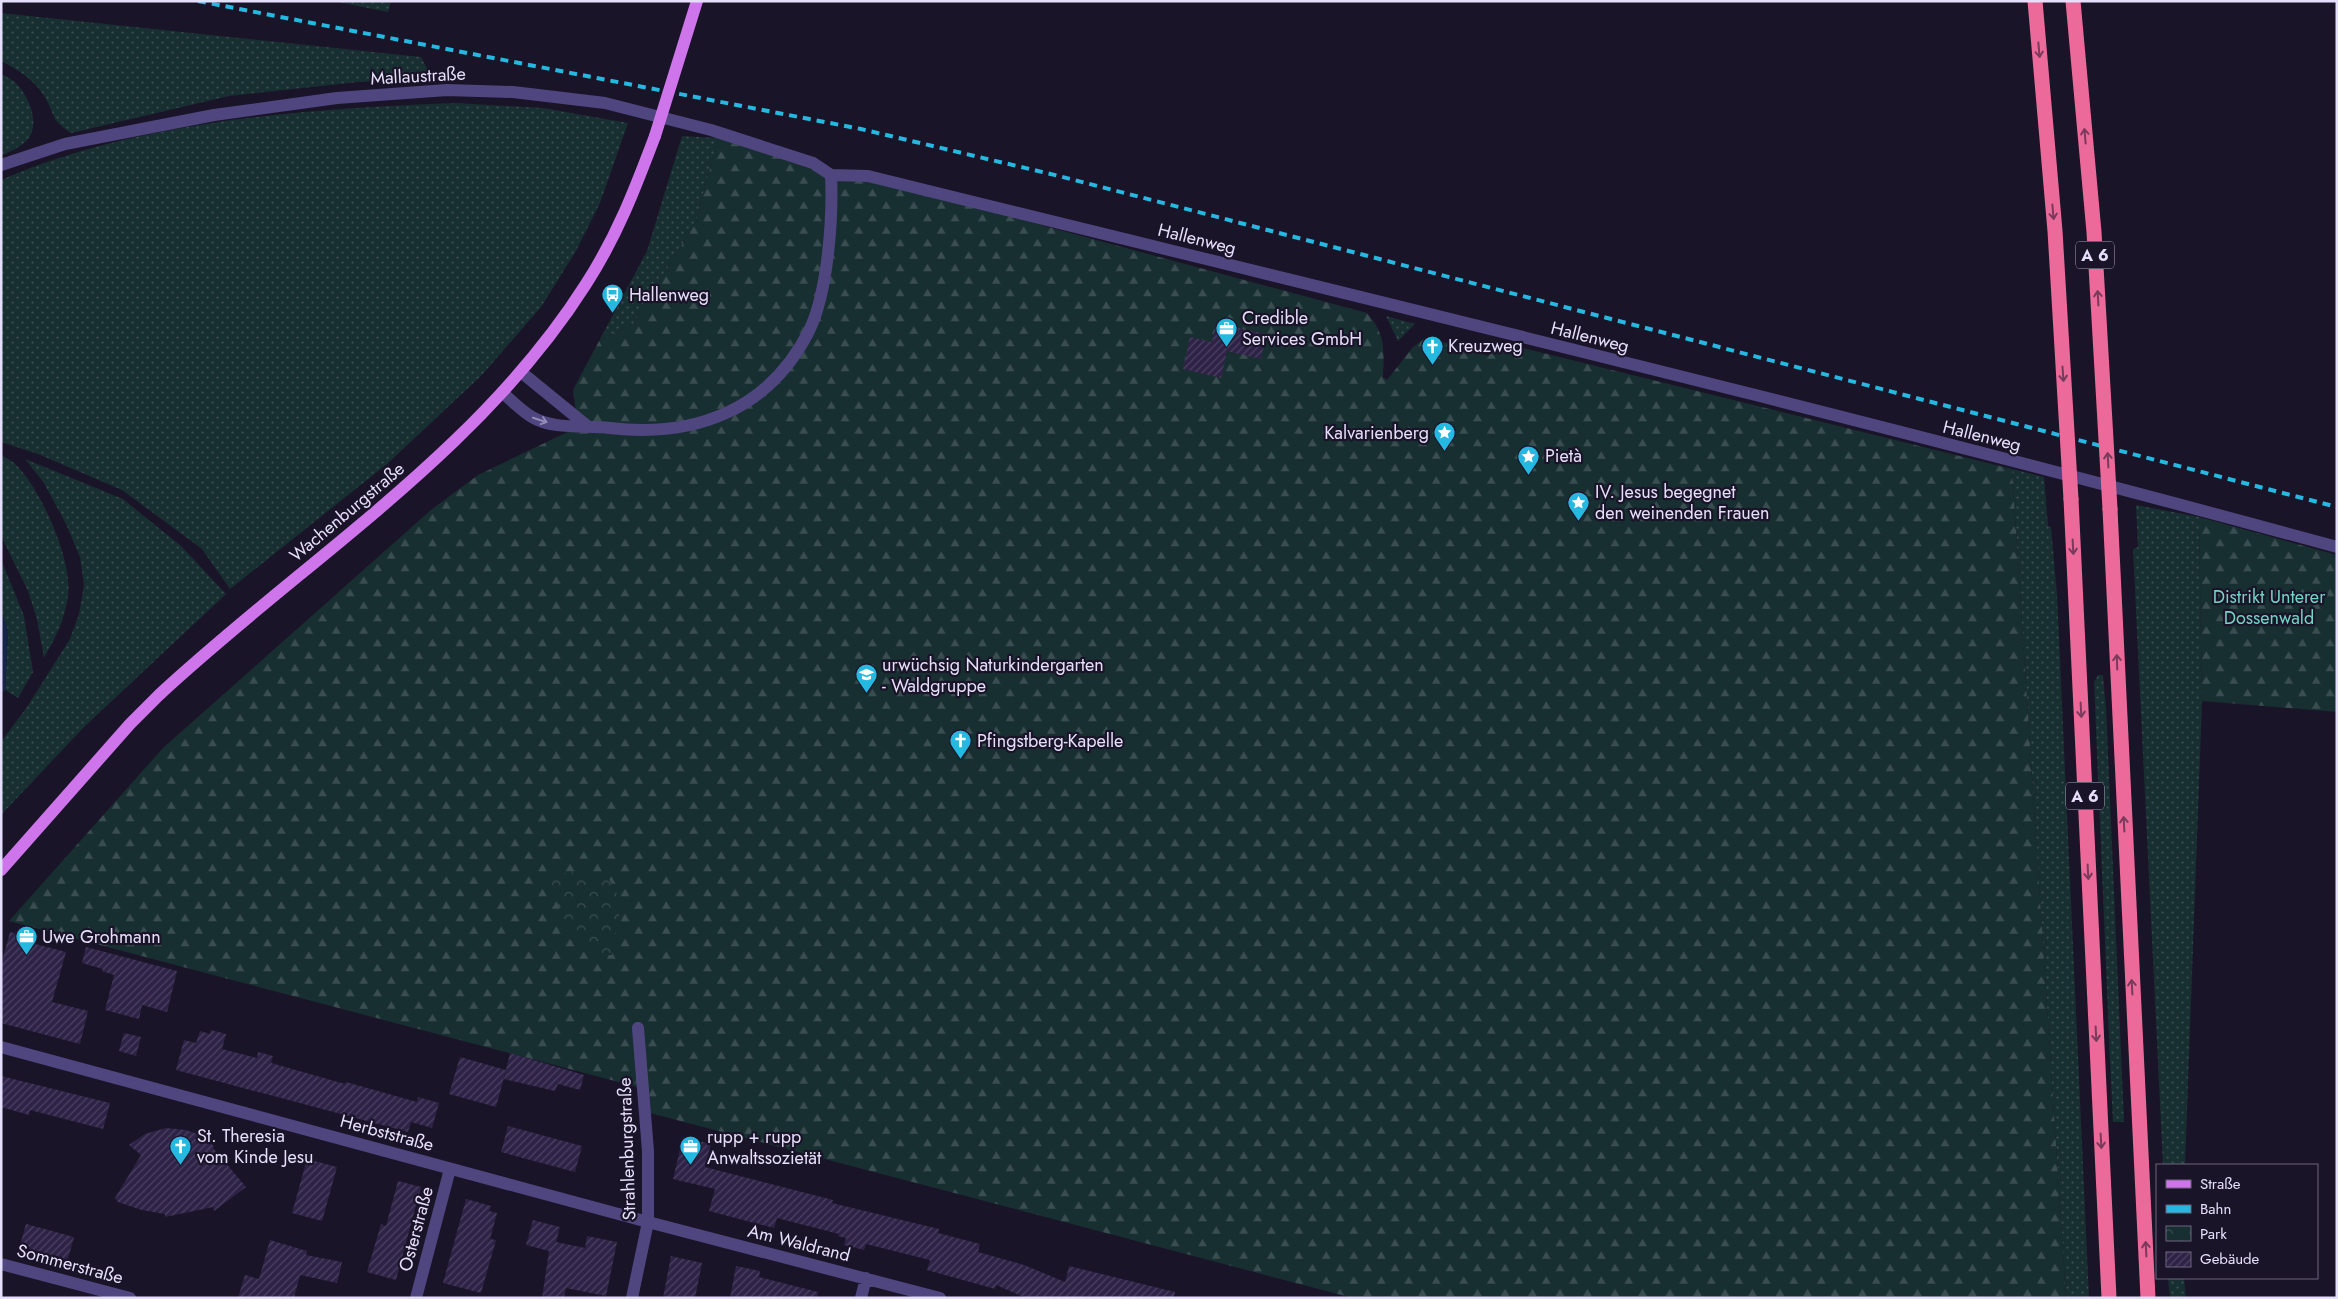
<svg xmlns="http://www.w3.org/2000/svg" width="2338" height="1299" font-family="Jost,sans-serif">
  <style>
    .grass { fill: url(#grass-dots) }
    .forest { fill: url(#forest-firs) }
    .park { fill: url(#park-crowns) }
    .water { fill: #172449 }
    .building { fill: url(#building-hatch) }
    .lines { fill: none; stroke-linecap: round; stroke-linejoin: round }
    .minor { stroke: #4f4680; stroke-width: 12 }
    .major { stroke: #ce75ec; stroke-width: 12 }
    .highway { stroke: #eb6a99; stroke-width: 15 }
    .rail { stroke: #25b8e1; stroke-width: 4; stroke-dasharray: 8 6; stroke-linecap: butt }
    .major-bridge { stroke: #ce75ec; stroke-width: 12 }
    .highway-bridge { stroke: #eb6a99; stroke-width: 15 }
    .oneway { stroke: #783b5b }
    .oneway2 { stroke: #938bb7 }
    .labels { text-anchor: middle; dominant-baseline: central; stroke-width: 4.5; stroke-linejoin: round; paint-order: stroke }
    .shield { fill: #1a1428; stroke: #a9a2bc; stroke-width: 1 }
    .shield-label { font-size: 16px; font-weight: bold; fill: #e6dffb }
    .street-label { font-size: 18px; fill: #e6dffb; stroke: #1a1428 }
    .poi-label { font-size: 18px; fill: #e6dffb; stroke: #1a1428; text-anchor: start }
    .park-label { font-size: 18px; fill: #74d2c6; stroke: #1a1428 }
  </style>
  <defs>
    <pattern id="grass-dots" width="8" height="8" patternUnits="userSpaceOnUse" patternTransform="scale(1.25)"><rect width="8" height="8" fill="#182f31"/><path d="M2 2h.1M6 6h.1" fill="none" stroke="#3a4d50" stroke-width="1.8" stroke-linecap="round"/></pattern>
    <pattern id="forest-firs" width="22" height="20" patternUnits="userSpaceOnUse" patternTransform="scale(1.25)"><rect width="22" height="20" fill="#182f31"/><path d="M5 1l3.5 6h-7zM16 11l3.5 6h-7z" fill="#3a4d50"/></pattern>
    <pattern id="park-crowns" width="20" height="18" patternUnits="userSpaceOnUse" patternTransform="scale(1.25)"><rect width="20" height="18" fill="#182f31"/><path d="M2 6a3 3 0 1 1 6 0M12 15a3 3 0 1 1 6 0" fill="none" stroke="#3a4d50"/></pattern>
    <pattern id="building-hatch" width="6" height="6" patternUnits="userSpaceOnUse" patternTransform="scale(1.25)"><rect width="6" height="6" fill="#2e2346"/><path d="M-1 1l2-2M0 6l6-6M5 7l2-2" fill="none" stroke="#4c4262"/></pattern>
  </defs>
  <rect width="100%" height="100%" fill="#1a1428"/>
  <!-- grass -->
  <path class="grass" d="M 333,1 L 391,1 L 388,12 Z
    M 1,13 L 421,57 L 432,78 L 358,82 L 229,96 L 71,133 C 50,118 57,120 46,99 C 36,81 19,70 1,61 Z
    M 1,74 C 6,77 12,79 15,82 C 28,95 41,123 28,139 C 21,147 11,151 1,156 Z
    M 455,103 L 543,108 L 628,123 L 600,203 L 576,251 L 541,307 L 481,376 L 387,464 L 230,589 L 202,549 L 122,490 L 38,454 L 1,442 L 1,180 C 140,120 305,109 455,103 Z
    M 682,136 L 718,138 L 696,222 L 633,324 L 599,341 L 647,251 Z
    M 1386,316 L 1415,324 L 1398,341 Z
    M 1,455 C 5,458 11,460 14,463 C 40,486 73,561 68,595 C 65,620 56,636 44,658 L 37,619 L 28,591 L 1,536 Z
    M 25,459 L 123,499 L 181,546 L 226,594 L 83,728 L 1,815 L 1,742 L 27,707 L 70,639 L 79,614 L 84,585 L 80,557 L 66,524 L 44,483 Z
    M 2012,469 L 2044,477 L 2048,526 L 2051,527 L 2057,595 L 2089,1298 L 2066,1298 Z
    M 2136,505 L 2199,517 L 2202,701 L 2185,1165 L 2163,1165 L 2133,549 L 2138,547 Z
    M 1,559 L 24,616 L 33,672 L 18,698 L 5,690 L 8,631 L 1,611 Z
    M 2098,675 L 2103,675 L 2106,708 L 2124,1122 L 2113,1122 L 2111,1083 L 2094,682 Z
    M 2168,1278 L 2184,1278 L 2186,1298 L 2170,1298 Z"/>
  <!-- forest -->
  <path class="forest" d="M 718,138 L 1367,313 C 1386,335 1384,349 1383,377 L 1387,380 L 1413,347 L 1427,337 L 1489,356 L 1491,340 L 2012,469 L 2066,1298 L 1353,1298 L 650,1113 L 649,1090 L 9,921 L 163,748 L 431,510 L 478,475 L 578,427 L 573,390 L 599,341 L 633,324 L 696,222 Z
    M 2199,517 L 2337,555 L 2337,712 L 2202,701 Z"/>
  <!-- park -->
  <path class="park" d="M 578,872 L 609,879 L 618,896 L 620,928 L 612,936 L 612,955 L 603,955 L 567,932 L 549,875 Z"/>
  <!-- water -->
  <path class="water" d="M 1,611 L 8,631 L 5,690 L 1,695 Z"/>
  <!-- building -->
  <path class="building" d="M 1216,323 L 1266,334 L 1261,359 L 1227,351 L 1221,378 L 1183,369 L 1190,337 L 1212,342 Z
    M 10,932 L 26,936 L 24,941 L 66,952 L 52,1002 L 88,1011 L 80,1044 L 1,1023 L 1,965 Z
    M 86,947 L 177,971 L 167,1012 L 142,1005 L 139,1019 L 105,1010 L 114,975 L 102,971 L 103,969 L 82,963 Z
    M 211,1030 L 226,1034 L 222,1049 L 257,1058 L 258,1052 L 273,1056 L 271,1063 L 345,1084 L 346,1082 L 417,1102 L 418,1097 L 439,1103 L 432,1128 L 411,1122 L 408,1132 L 176,1070 L 184,1040 L 196,1043 L 200,1031 L 210,1034 Z
    M 124,1033 L 141,1037 L 136,1056 L 119,1051 Z
    M 510,1053 L 584,1075 L 580,1090 L 558,1084 L 555,1091 L 504,1079 L 506,1070 L 496,1107 L 449,1094 L 460,1057 L 506,1070 Z
    M 1,1076 L 110,1103 L 103,1129 L 30,1110 L 29,1115 L 1,1107 Z
    M 508,1126 L 582,1146 L 575,1172 L 501,1152 Z
    M 166,1128 L 186,1130 L 197,1134 L 214,1146 L 213,1148 L 246,1187 L 214,1211 L 213,1207 L 165,1217 L 165,1214 L 142,1210 L 118,1202 L 115,1198 L 141,1155 L 129,1145 L 145,1134 Z
    M 683,1137 L 711,1144 L 705,1167 L 833,1200 L 832,1203 L 939,1229 L 938,1233 L 980,1244 L 978,1252 L 1024,1265 L 1065,1282 L 1069,1266 L 1175,1292 L 1174,1298 L 1026,1298 L 996,1285 L 995,1289 L 927,1270 L 930,1260 L 866,1244 L 864,1250 L 844,1245 L 846,1238 L 838,1236 L 839,1234 L 777,1218 L 774,1228 L 709,1211 L 715,1189 L 673,1179 Z
    M 307,1159 L 337,1167 L 322,1221 L 292,1213 Z
    M 398,1181 L 421,1187 L 396,1280 L 367,1272 L 381,1224 L 386,1226 Z
    M 466,1199 L 491,1206 L 489,1211 L 497,1213 L 490,1239 L 496,1240 L 481,1293 L 443,1283 Z
    M 533,1220 L 560,1227 L 556,1242 L 585,1248 L 587,1236 L 617,1242 L 606,1296 L 566,1288 L 564,1298 L 542,1298 L 549,1251 L 526,1245 Z
    M 26,1224 L 74,1237 L 66,1266 L 18,1252 Z
    M 270,1240 L 307,1251 L 306,1255 L 342,1262 L 337,1283 L 300,1275 L 294,1298 L 238,1298 L 245,1275 L 259,1279 Z
    M 671,1256 L 702,1263 L 695,1298 L 663,1298 Z
    M 736,1266 L 760,1271 L 759,1277 L 818,1292 L 817,1298 L 730,1298 Z"/>
  <g class="lines">
    <!-- minor -->
    <path class="minor" d="M 1,165 L 65,144 L 214,115 L 337,98 L 447,90 L 513,92 L 605,103 L 711,130 L 813,163 L 831,175
      M 831,175 L 868,176 C 1358,297 1850,414 2337,547
      M 521,372 L 586,425
      M 503,393 C 512,401 522,411 532,417 C 553,430 586,425 610,428 C 695,438 769,410 809,331 C 828,292 833,218 831,175
      M 1,1047 L 648,1222 L 940,1298
      M 1,1264 L 130,1298
      M 416,1298 L 450,1169
      M 632,1298 L 648,1222 L 648,1151 L 638,1028
      M 861,1298 L 866,1278"/>
    <!-- major -->
    <path class="major" d="M 1,870 L 130,724 L 159,695 C 303,561 479,453 586,284 C 617,236 635,189 655,136"/>
    <!-- highway -->
    <path class="highway" d="M 2071,499 L 2109,1298
      M 2110,509 L 2148,1298"/>
    <!-- rail -->
    <path class="rail" d="M 198,1 L 861,129 L 1059,176 L 2337,507"/>
    <!-- major-bridge -->
    <path class="major-bridge" d="M 655,136 L 697,1"/>
    <!-- highway-bridge -->
    <path class="highway-bridge" d="M 2035,1 L 2055,231 L 2071,499
      M 2073,1 L 2094,232 L 2110,509"/>
  </g>
  <!-- one-way arrows -->
  <defs><path id="oneway-shaft" d="M-6 0H5M1.5-3L5.5 0L1.5 3" fill="none" stroke-width="1.6" stroke-linecap="round" stroke-linejoin="round" transform="scale(1.25)"/></defs>
  <g class="oneway">
    <use href="#oneway-shaft" transform="translate(2039 50) rotate(85)"/>
    <use href="#oneway-shaft" transform="translate(2085 136) rotate(-95)"/>
    <use href="#oneway-shaft" transform="translate(2053 212) rotate(85)"/>
    <use href="#oneway-shaft" transform="translate(2098 298) rotate(-93)"/>
    <use href="#oneway-shaft" transform="translate(2063 374) rotate(86)"/>
    <use href="#oneway-shaft" transform="translate(2108 460) rotate(-93)"/>
    <use href="#oneway-shaft" transform="translate(2073 547) rotate(87)"/>
    <use href="#oneway-shaft" transform="translate(2117 662) rotate(-92)"/>
    <use href="#oneway-shaft" transform="translate(2081 710) rotate(87)"/>
    <use href="#oneway-shaft" transform="translate(2124 824) rotate(-93)"/>
    <use href="#oneway-shaft" transform="translate(2088 872) rotate(87)"/>
    <use href="#oneway-shaft" transform="translate(2132 987) rotate(-93)"/>
    <use href="#oneway-shaft" transform="translate(2096 1034) rotate(87)"/>
    <use href="#oneway-shaft" transform="translate(2101 1141) rotate(87)"/>
    <use href="#oneway-shaft" transform="translate(2146 1249) rotate(-93)"/>
  </g>
  <use class="oneway2" href="#oneway-shaft" transform="translate(540 420) rotate(18)"/>
  <!-- icons -->
  <defs>
    <symbol id="bus-pin" viewBox="-11 -11 22 30"><path d="M0 17L-7.5 6A9.5 9.5 0 1 1 7.5 6Z" fill="#25b8e1" stroke="#1a1428"/><path d="M-5-6H5V4H4V6H2V4H-2V6H-4V4H-5ZM-3.5-4V0h7V-4ZM-3.5 1.2v1.5H-2V1.2ZM2 1.2v1.5H3.5V1.2Z" fill="#fff"/></symbol>
    <symbol id="office-pin" viewBox="-11 -11 22 30"><path d="M0 17L-7.5 6A9.5 9.5 0 1 1 7.5 6Z" fill="#25b8e1" stroke="#1a1428"/><path d="M-6-3h4V-5.5h4V-3h4V5H-6ZM-1-4.5V-3h2v-1.5ZM-6 0V1H6V0Z" fill="#fff"/></symbol>
    <symbol id="church-pin" viewBox="-11 -11 22 30"><path d="M0 17L-7.5 6A9.5 9.5 0 1 1 7.5 6Z" fill="#25b8e1" stroke="#1a1428"/><path d="M-1.2-6h2.4v3.5h3.3v2.4h-3.3V6h-2.4V-.1h-3.3v-2.4h3.3Z" fill="#fff"/></symbol>
    <symbol id="sight-pin" viewBox="-11 -11 22 30"><path d="M0 17L-7.5 6A9.5 9.5 0 1 1 7.5 6Z" fill="#25b8e1" stroke="#1a1428"/><path d="M0-6L1.8-2.2L6-1.7L2.9 1.2L3.7 5.4L0 3.3L-3.7 5.4L-2.9 1.2L-6-1.7L-1.8-2.2Z" fill="#fff"/></symbol>
    <symbol id="school-pin" viewBox="-11 -11 22 30"><path d="M0 17L-7.5 6A9.5 9.5 0 1 1 7.5 6Z" fill="#25b8e1" stroke="#1a1428"/><path d="M0-5L7-2L0 1L-7-2ZM-4 1L0 2.5L4 1V4Q0 6-4 4Z" fill="#fff"/></symbol>
  </defs>
  <g fill-rule="evenodd">
    <use href="#bus-pin" x="600" y="282" width="25" height="34"/>
    <use href="#office-pin" x="1214" y="316" width="25" height="34"/>
    <use href="#church-pin" x="1420" y="334" width="25" height="34"/>
    <use href="#sight-pin" x="1432" y="420" width="25" height="34"/>
    <use href="#sight-pin" x="1516" y="444" width="25" height="34"/>
    <use href="#sight-pin" x="1566" y="490" width="25" height="34"/>
    <use href="#school-pin" x="854" y="662" width="25" height="34"/>
    <use href="#church-pin" x="948" y="728" width="25" height="34"/>
    <use href="#office-pin" x="14" y="924" width="25" height="34"/>
    <use href="#church-pin" x="168" y="1134" width="25" height="34"/>
    <use href="#office-pin" x="678" y="1134" width="25" height="34"/>
  </g>
  <g class="labels">
    <!-- shield labels -->
    <g class="shield">
      <rect x="2076" y="241.5" width="38" height="27" rx="4"/>
      <rect x="2066" y="782.5" width="38" height="27" rx="4"/>
    </g>
    <g class="shield-label">
      <text x="2095" y="255">A 6</text>
      <text x="2085" y="796">A 6</text>
    </g>
    <!-- street labels -->
    <g class="street-label">
      <text transform="translate(418 76) rotate(-3)">Mallaustraße</text>
      <text transform="translate(1197 239) rotate(14)">Hallenweg</text>
      <text transform="translate(1590 337) rotate(14)">Hallenweg</text>
      <text transform="translate(1982 436) rotate(14)">Hallenweg</text>
      <text transform="translate(347 512) rotate(-40)">Wachenburgstraße</text>
      <text transform="translate(387 1133) rotate(15)">Herbststraße</text>
      <text transform="translate(627 1149) rotate(-92)">Strahlenburgstraße</text>
      <text transform="translate(416 1229) rotate(-75)">Osterstraße</text>
      <text transform="translate(799 1243) rotate(14)">Am Waldrand</text>
      <text transform="translate(70 1264) rotate(15)">Sommerstraße</text>
    </g>
    <!-- poi labels -->
    <g class="poi-label">
      <text x="629" y="295">Hallenweg</text>
      <text x="1242" y="318">Credible<tspan x="1242" dy="21">Services GmbH</tspan></text>
      <text x="1448" y="346">Kreuzweg</text>
      <text x="1429" y="433" text-anchor="end">Kalvarienberg</text>
      <text x="1545" y="456">Pietà</text>
      <text x="1595" y="492">IV. Jesus begegnet<tspan x="1595" dy="21">den weinenden Frauen</tspan></text>
      <text x="882" y="665">urwüchsig Naturkindergarten<tspan x="882" dy="21">- Waldgruppe</tspan></text>
      <text x="977" y="741">Pfingstberg-Kapelle</text>
      <text x="42" y="937">Uwe Grohmann</text>
      <text x="197" y="1136">St. Theresia<tspan x="197" dy="21">vom Kinde Jesu</tspan></text>
      <text x="707" y="1137">rupp + rupp<tspan x="707" dy="21">Anwaltssozietät</tspan></text>
    </g>
    <!-- park labels -->
    <g class="park-label">
      <text x="2269" y="597">Distrikt Unterer<tspan x="2269" dy="21">Dossenwald</tspan></text>
    </g>
  </g>
  <!-- border -->
  <rect width="2338" height="1299" fill="none" stroke="#e6dffb" stroke-width="5"/>
  <!-- legend -->
  <rect x="2156" y="1164" width="162" height="115" fill="#1a1428" stroke="#6c657c"/>
  <rect x="2166" y="1180" width="25" height="8" fill="#ce75ec" stroke="#6c657c"/>
  <text x="2200" y="1189" font-size="15" fill="#e6dffb">Straße</text>
  <rect x="2166" y="1205" width="25" height="8" fill="#25b8e1" stroke="#6c657c"/>
  <text x="2200" y="1214" font-size="15" fill="#e6dffb">Bahn</text>
  <rect x="2166" y="1226" width="25" height="15" fill="url(#park-crowns)" stroke="#6c657c"/>
  <text x="2200" y="1239" font-size="15" fill="#e6dffb">Park</text>
  <rect x="2166" y="1252" width="25" height="15" fill="url(#building-hatch)" stroke="#6c657c"/>
  <text x="2200" y="1264" font-size="15" fill="#e6dffb">Gebäude</text>
</svg>
